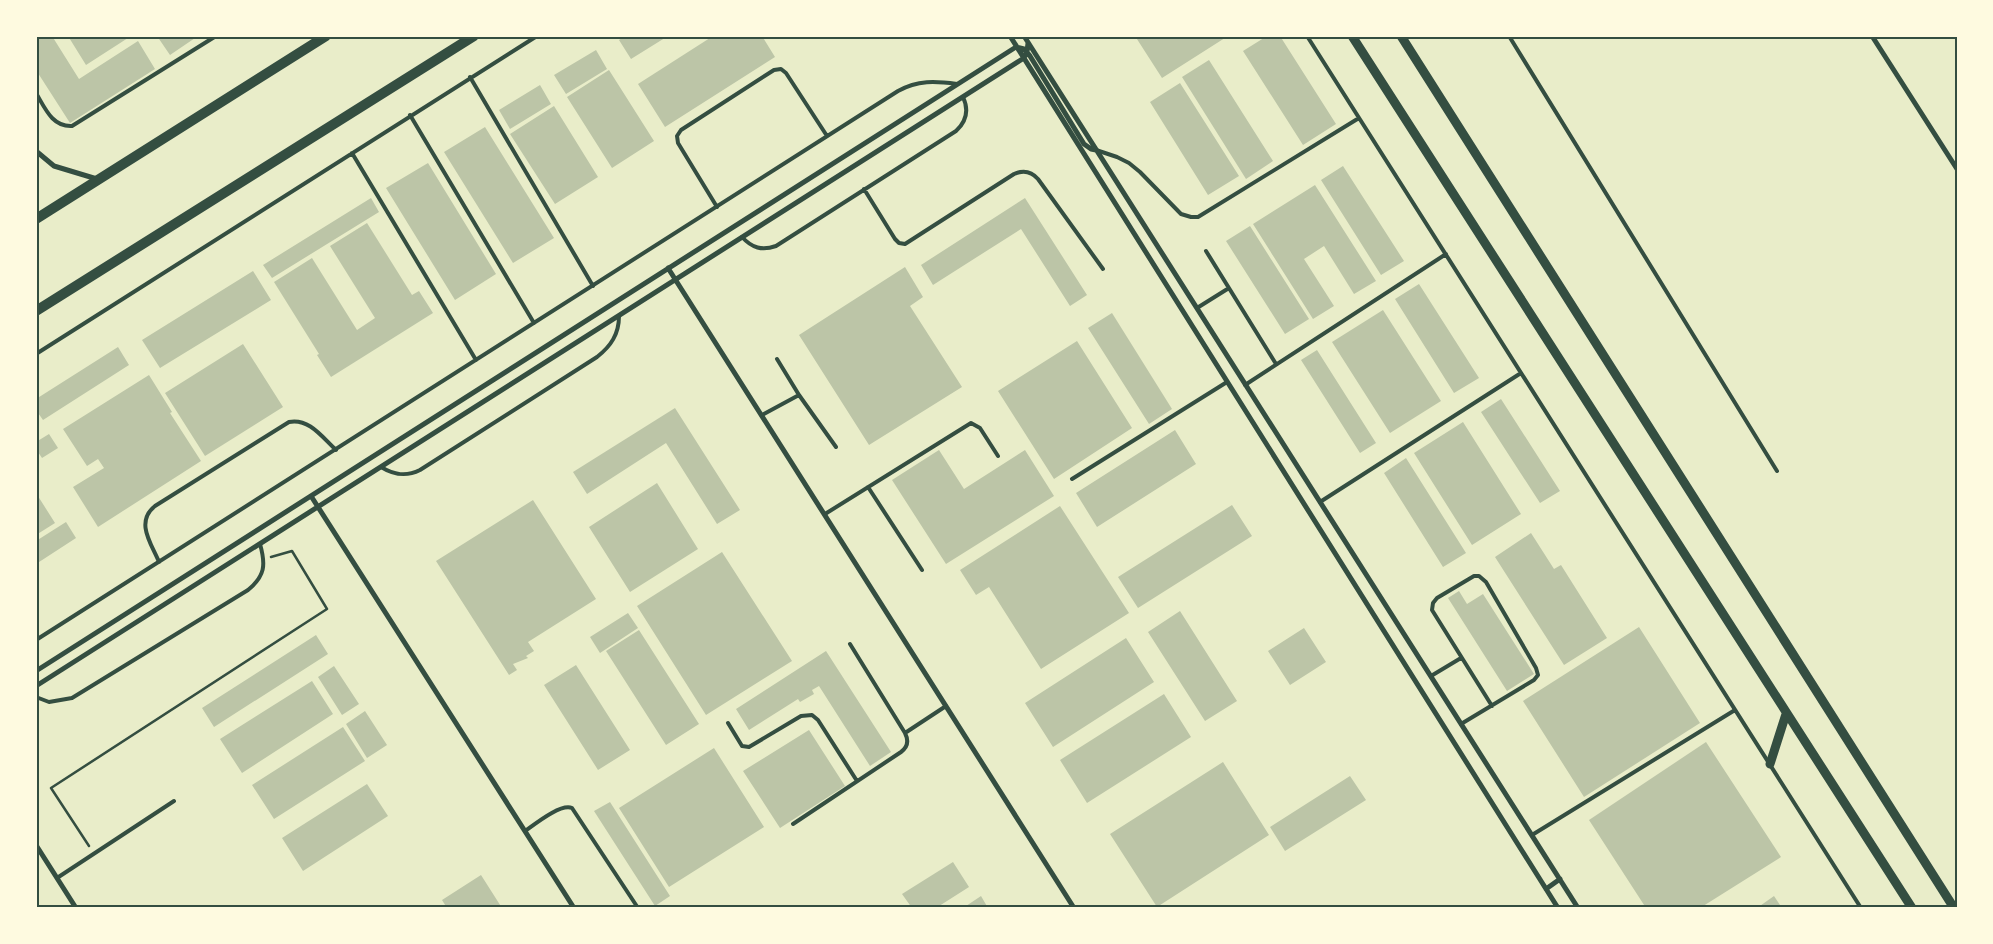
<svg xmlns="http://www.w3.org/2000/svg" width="1993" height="944" font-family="'Public Sans',sans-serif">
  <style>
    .building { fill: #bcc5a7 }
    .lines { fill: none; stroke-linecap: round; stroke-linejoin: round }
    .path { stroke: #344e41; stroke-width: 2.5 }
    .service { stroke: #344e41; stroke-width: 4 }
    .minor { stroke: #344e41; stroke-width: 5 }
    .tertiary { stroke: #344e41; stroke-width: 9 }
    .secondary { stroke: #344e41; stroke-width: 10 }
    .neatline { fill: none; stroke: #344e41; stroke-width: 2 }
  </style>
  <rect width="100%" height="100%" fill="#e9edc9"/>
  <!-- building -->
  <path class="building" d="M 36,36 L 52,36 L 79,79 L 138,41 L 155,69 L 70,123 L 36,70 Z
    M 68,36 L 131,36 L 86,65 Z
    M 157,36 L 198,36 L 170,55 Z
    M 625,36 L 668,36 L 631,59 L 619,40 Z
    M 713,36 L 762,36 L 775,57 L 665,127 L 638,84 Z
    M 1135,36 L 1228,36 L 1162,78 Z
    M 1267,36 L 1280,36 L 1336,124 L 1303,145 L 1243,51 Z
    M 596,50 L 607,69 L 566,94 L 554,75 Z
    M 1209,60 L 1273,161 L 1246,179 L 1182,77 Z
    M 609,70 L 654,141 L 612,168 L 567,97 Z
    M 1180,83 L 1239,176 L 1208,195 L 1150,102 Z
    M 540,85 L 551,104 L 510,129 L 499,110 Z
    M 554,106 L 598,177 L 555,204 L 510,134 Z
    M 485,127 L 554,238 L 513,263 L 444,152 Z
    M 428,163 L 496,274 L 455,300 L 386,188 Z
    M 1343,166 L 1404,261 L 1381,275 L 1321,180 Z
    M 1315,185 L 1376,281 L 1354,294 L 1324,246 L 1304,259 L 1334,306 L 1313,319 L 1253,224 Z
    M 371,198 L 379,212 L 272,278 L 263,265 Z
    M 1025,198 L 1087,295 L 1070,306 L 1021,229 L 933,285 L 921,265 Z
    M 367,223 L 412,295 L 419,291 L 433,313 L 331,377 L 317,355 L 319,354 L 274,282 L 312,258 L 357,330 L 375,318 L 330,246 Z
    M 1250,226 L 1309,319 L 1285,334 L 1226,241 Z
    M 905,267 L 923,297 L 910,306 L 962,387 L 869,445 L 799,335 Z
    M 253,271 L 271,300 L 160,368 L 142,340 Z
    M 1419,284 L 1479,378 L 1454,393 L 1395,299 Z
    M 1383,310 L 1441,401 L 1390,433 L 1332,342 Z
    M 1112,313 L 1172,409 L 1149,424 L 1088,328 Z
    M 1077,341 L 1132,428 L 1054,479 L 998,391 Z
    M 243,344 L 283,407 L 205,456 L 165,393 Z
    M 118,347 L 129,365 L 43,420 L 36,410 L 36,399 Z
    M 1317,350 L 1376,443 L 1360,453 L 1301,360 Z
    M 149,375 L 172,412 L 170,413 L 201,461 L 98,527 L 73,487 L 104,468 L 98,459 L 87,466 L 63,429 Z
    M 1501,399 L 1560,491 L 1540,503 L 1481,412 Z
    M 675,408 L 740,510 L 717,524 L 666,443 L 587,494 L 573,472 Z
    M 1463,422 L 1521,514 L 1472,545 L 1414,453 Z
    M 1175,430 L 1196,464 L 1097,527 L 1076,493 Z
    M 49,434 L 58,448 L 42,458 L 36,449 L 36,442 Z
    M 939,450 L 964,489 L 1025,450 L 1054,496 L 946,564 L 892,480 Z
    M 1406,458 L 1466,553 L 1443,567 L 1384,473 Z
    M 657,483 L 698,549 L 630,592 L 589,527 Z
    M 36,493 L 55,523 L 36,535 Z
    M 533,500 L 596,599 L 528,642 L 534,651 L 526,656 L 528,658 L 513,664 L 517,670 L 509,675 L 436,561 Z
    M 1232,505 L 1252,536 L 1138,608 L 1118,577 Z
    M 1060,506 L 1129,613 L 1041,669 L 989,587 L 976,595 L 960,570 Z
    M 66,522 L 76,538 L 36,564 L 36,541 Z
    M 1531,533 L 1554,569 L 1561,565 L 1607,638 L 1564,665 L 1495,557 Z
    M 722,552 L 792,661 L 706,715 L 637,606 Z
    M 1459,591 L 1467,604 L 1483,594 L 1534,674 L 1507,691 L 1448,598 Z
    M 1180,611 L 1237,701 L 1205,721 L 1148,632 Z
    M 628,613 L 638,628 L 600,653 L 590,637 Z
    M 1639,627 L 1700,723 L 1584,797 L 1523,701 Z
    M 1304,628 L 1326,662 L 1290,685 L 1268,651 Z
    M 639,630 L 699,724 L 666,745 L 606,651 Z
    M 316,635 L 328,654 L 214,727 L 202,708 Z
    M 1126,638 L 1154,682 L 1053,747 L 1025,703 Z
    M 826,651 L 891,752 L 870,766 L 819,686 L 812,690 L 814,694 L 800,702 L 798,699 L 749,730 L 736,709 Z
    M 576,665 L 630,750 L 598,770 L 544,685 Z
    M 334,666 L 359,704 L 342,715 L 318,677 Z
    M 312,681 L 333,714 L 242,773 L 220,739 Z
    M 1164,694 L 1191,737 L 1087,803 L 1060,760 Z
    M 365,711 L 387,745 L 367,758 L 346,724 Z
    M 343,727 L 365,761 L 274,819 L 252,785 Z
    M 809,730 L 845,786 L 780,828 L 743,771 Z
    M 1706,742 L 1781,857 L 1700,908 L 1646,908 L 1589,820 Z
    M 714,748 L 764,827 L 669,887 L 619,808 Z
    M 1223,762 L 1269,835 L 1157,907 L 1110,834 Z
    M 1350,776 L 1366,800 L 1285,851 L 1270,827 Z
    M 367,784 L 388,816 L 303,871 L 282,838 Z
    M 610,802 L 670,896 L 655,906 L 594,811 Z
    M 953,862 L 969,887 L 936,908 L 912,908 L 902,894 Z
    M 481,875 L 502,908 L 447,908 L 442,900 Z
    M 981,896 L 988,908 L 963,908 Z
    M 1774,896 L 1782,908 L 1757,908 Z"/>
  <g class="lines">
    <!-- path -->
    <path class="path" d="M 89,846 L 51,788 L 327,609 L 292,551 L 271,557"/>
    <!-- service -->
    <path class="service" d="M 1307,36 L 1861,908
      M 1509,36 L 1777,471
      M 470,77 L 593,286
      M 36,93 C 45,108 52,127 72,126 L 216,36
      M 410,115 L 534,323
      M 1096,150 L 1117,157 L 1129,163 L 1140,172 L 1181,214 L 1191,217 L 1198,217 L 1359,118
      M 352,153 L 476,360
      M 864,189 L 895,239 L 899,243 L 905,244 L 1014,174 C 1023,170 1031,171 1038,179 L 1103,269
      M 717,207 L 678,143 L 677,136 L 681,130 L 774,70 L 781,69 L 786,73 L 827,136
      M 742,237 C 752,248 762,251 776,246 L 956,131 C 967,121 969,110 963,97
      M 1206,251 L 1276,364
      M 1197,308 L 1229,288
      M 36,354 L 537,36
      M 777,359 L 799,395
      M 1245,385 L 1446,254
      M 762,415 L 799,395 L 836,447
      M 381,467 C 394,475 406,477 420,470 L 597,357 C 611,346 619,334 619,316
      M 1072,479 L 1227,382
      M 868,487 L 922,570
      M 1320,502 L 1521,373
      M 825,514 L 971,423 L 980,428 L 998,456
      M 159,562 C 151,543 135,522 155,506 L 289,422 C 309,418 322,437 336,450
      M 36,640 L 898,91 C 918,80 935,81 957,84
      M 1431,676 L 1461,658
      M 36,697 L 49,702 L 72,698 L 248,590 C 265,576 266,565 260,544
      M 728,723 L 742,746 L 749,747 L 801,716 L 812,715 L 818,720 L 857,781
      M 1461,724 L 1534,680 L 1538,675 L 1536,668 L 1486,582 L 1479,576 L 1474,576 L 1437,598 L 1433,603 L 1432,610 L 1492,706
      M 905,733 L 946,706
      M 793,824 L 901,752 C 908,747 909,741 905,733 L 850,644
      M 525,831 C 535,824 561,803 572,808 L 638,908
      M 1532,835 L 1735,710
      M 57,878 L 174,801"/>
    <!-- minor -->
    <path class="minor" d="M 1010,36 L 1558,908
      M 1024,36 L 1578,908
      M 1872,36 L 1957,169
      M 36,151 L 54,166 L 97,179
      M 668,268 L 1074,908
      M 311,496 L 574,908
      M 36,671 L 1016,47 L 1024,49 L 1030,56 L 1084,144 L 1091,149 L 1096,150
      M 36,686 L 1024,58 L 1027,52 L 1028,43
      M 36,845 L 76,908
      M 1546,889 L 1560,879"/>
    <!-- tertiary -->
    <path class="tertiary" d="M 1352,36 L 1912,908
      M 1401,36 L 1954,908
      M 1770,764 L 1786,714"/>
    <!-- secondary -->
    <path class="secondary" d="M 36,219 L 326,36
      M 36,311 L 474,36"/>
  </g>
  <!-- border -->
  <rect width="1993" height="944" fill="none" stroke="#fefae0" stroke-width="75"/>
  <rect x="38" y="38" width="1918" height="868" class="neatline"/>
</svg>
